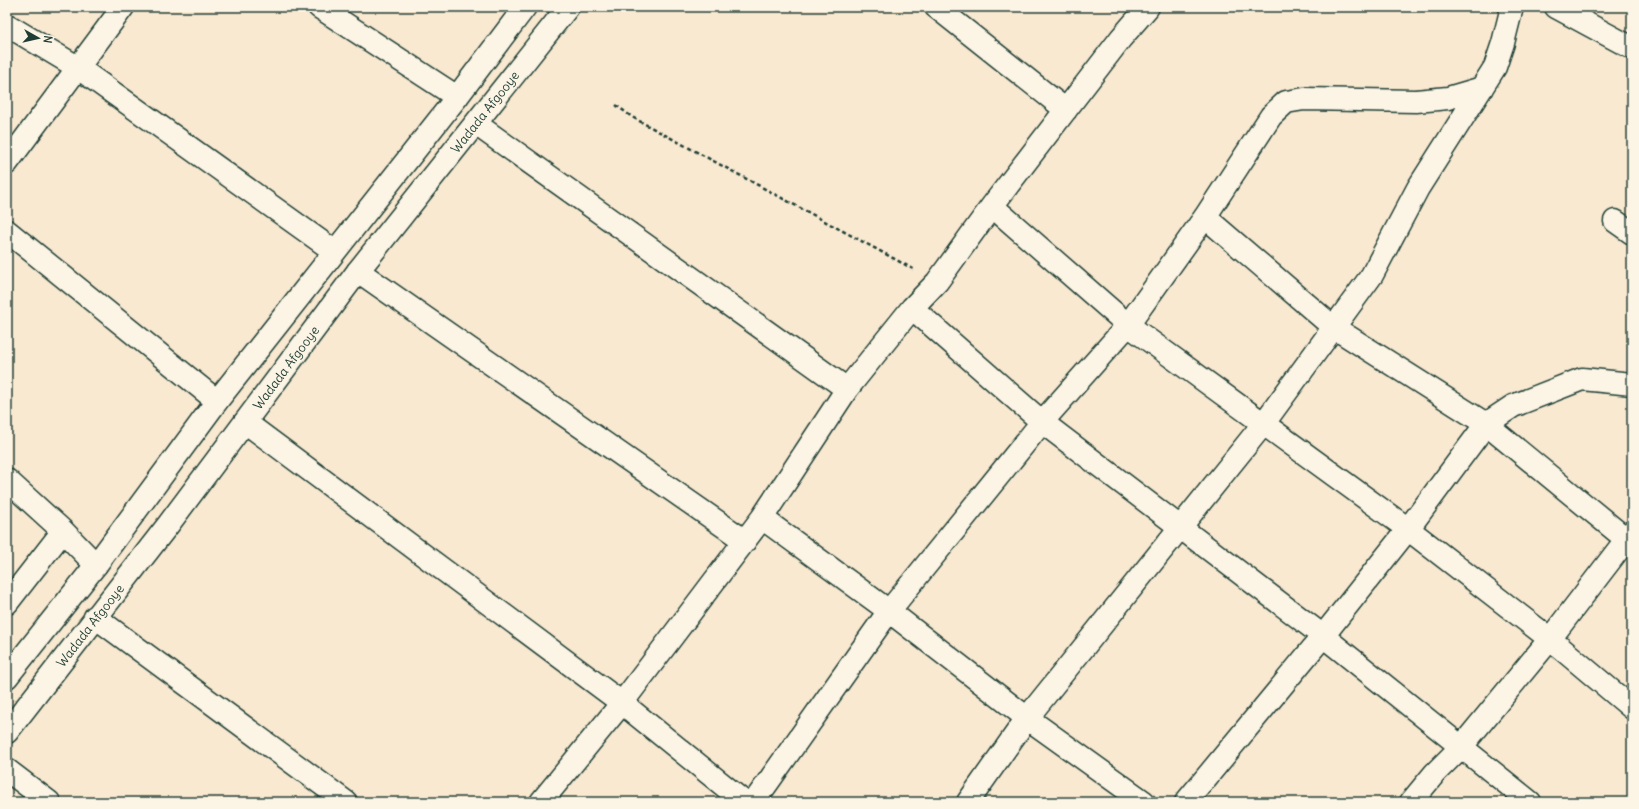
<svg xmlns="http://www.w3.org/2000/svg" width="1639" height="809" font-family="Delius,sans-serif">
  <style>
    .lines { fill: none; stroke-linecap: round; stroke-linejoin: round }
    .minor-casing { stroke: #1f3d34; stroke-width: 25 }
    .trunk-casing { stroke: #1f3d34; stroke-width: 25 }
    .path { stroke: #1f3d34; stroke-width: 2.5; stroke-dasharray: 4 3; stroke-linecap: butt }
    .minor { stroke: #fcf5e5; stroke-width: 22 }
    .trunk { stroke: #fcf5e5; stroke-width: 22 }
    .labels { text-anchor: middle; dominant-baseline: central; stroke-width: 3.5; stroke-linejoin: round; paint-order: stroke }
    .street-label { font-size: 13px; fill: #1f3d34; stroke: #fcf5e5 }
  </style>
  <rect width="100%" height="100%" fill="#f9e9d1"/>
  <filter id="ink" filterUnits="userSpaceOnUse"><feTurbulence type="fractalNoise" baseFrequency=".025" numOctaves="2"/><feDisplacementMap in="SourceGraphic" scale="8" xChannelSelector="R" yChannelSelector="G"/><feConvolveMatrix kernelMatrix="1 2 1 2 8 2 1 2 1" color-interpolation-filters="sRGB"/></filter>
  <g filter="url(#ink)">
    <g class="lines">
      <defs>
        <path id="minor" d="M 319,7 L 457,97
          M 936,7 L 1066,110
          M 1556,7 L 1632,48
          M 7,25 L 77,67 L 334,251
          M 476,124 L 847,389
          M 7,163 L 123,7
          M 992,206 L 1128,325 L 1408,529 L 1550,639 L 1632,708
          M 1205,217 L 1333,327 L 1486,424 L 1626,539
          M 1615,221 L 1632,233
          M 7,231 L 217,401
          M 358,271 L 745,541
          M 912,308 L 1042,422 L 1323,636 L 1530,802
          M 245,422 L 622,703 L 744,802
          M 7,480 L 63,531 L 96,565
          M 762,518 L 889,611 L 1027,718 L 1144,802
          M 7,603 L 63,531
          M 95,617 L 346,802
          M 7,770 L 49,802
          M 541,802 L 622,703 L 762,518 L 847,389 L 912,308 L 937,282 L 992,206 L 1121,38 L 1148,7
          M 754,802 L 889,611 L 1042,422 L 1128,325 L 1205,217 L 1271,116 L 1286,102 L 1304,99 L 1416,101 L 1448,98 L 1482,88
          M 968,802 L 1027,718 L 1264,423 L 1372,275 L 1418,188 L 1495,67 L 1503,43 L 1512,7
          M 1186,802 L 1323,636 L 1408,529 L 1486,424 L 1513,406 L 1582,379 L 1632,384
          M 1411,802 L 1435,773 L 1462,746 L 1550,639 L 1632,532"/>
        <g id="trunk">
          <path d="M 7,677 L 96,565 L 217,401 L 457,97 L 525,7"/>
          <path id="s1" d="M 7,732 L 168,525 L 358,271 L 568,7"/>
        </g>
      </defs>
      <!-- minor casing -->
      <use href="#minor" class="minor-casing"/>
      <!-- trunk casing -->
      <use href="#trunk" class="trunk-casing"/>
      <!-- path -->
      <path class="path" d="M 616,105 L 632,117 L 915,270"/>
      <!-- minor -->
      <use href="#minor" class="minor"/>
      <!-- trunk -->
      <use href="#trunk" class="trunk"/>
    </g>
  </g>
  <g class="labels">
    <!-- street labels -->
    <g class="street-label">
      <text stroke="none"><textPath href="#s1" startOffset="783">Wadada Afgooye</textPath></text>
      <text stroke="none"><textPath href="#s1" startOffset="459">Wadada Afgooye</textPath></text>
      <text stroke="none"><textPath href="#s1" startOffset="135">Wadada Afgooye</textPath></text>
    </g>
  </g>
  <!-- margin -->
  <rect width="1639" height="809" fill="none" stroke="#fcf5e5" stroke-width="24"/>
  <rect x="12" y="12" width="1615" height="785" fill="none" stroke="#1f3d34" stroke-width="1.5" filter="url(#ink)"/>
  <!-- north arrow -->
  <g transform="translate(38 38) rotate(98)" stroke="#fcf5e5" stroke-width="3" paint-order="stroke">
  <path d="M0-3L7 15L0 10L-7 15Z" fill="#1f3d34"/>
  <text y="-6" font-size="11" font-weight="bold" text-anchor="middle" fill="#1f3d34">N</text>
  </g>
</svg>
